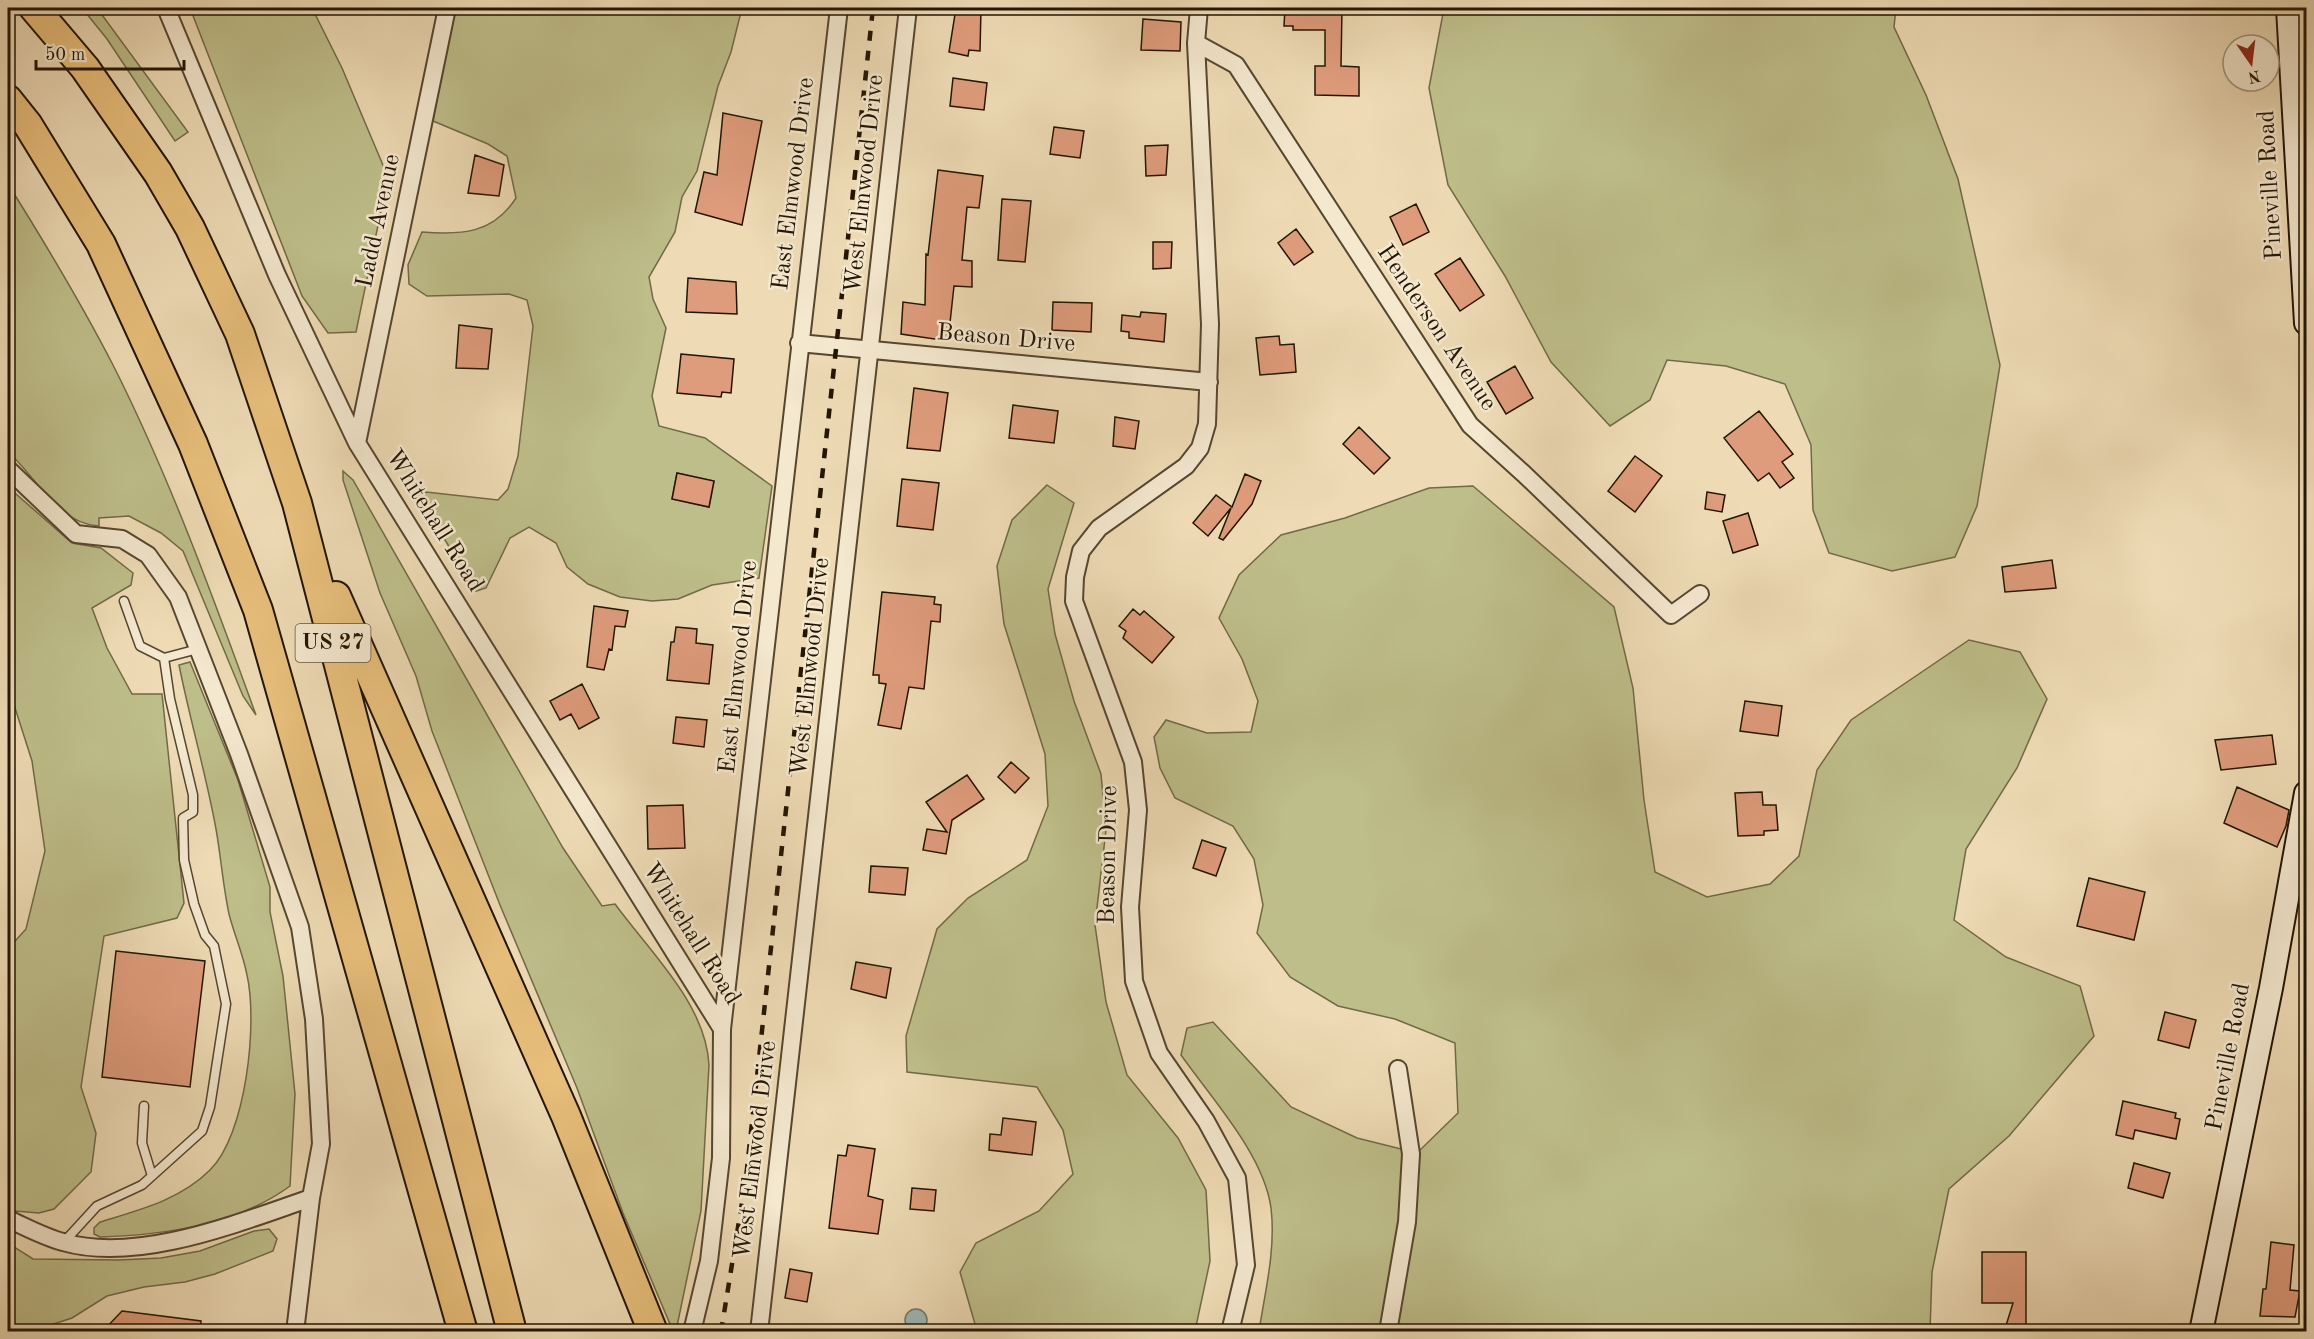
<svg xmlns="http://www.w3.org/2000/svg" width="2314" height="1339" font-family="'Old Standard TT',serif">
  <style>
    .green { fill: #bebe8a; stroke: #706a46; stroke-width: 1.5; fill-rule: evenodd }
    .water { fill: #9eb8b8; stroke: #6d776f; stroke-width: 1.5 }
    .building { fill: #df9c7c; stroke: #231502; stroke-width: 1.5 }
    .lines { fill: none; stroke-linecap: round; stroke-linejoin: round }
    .service-casing { stroke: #56462f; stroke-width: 11 }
    .minor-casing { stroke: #56462f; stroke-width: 20 }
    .secondary-casing { stroke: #231502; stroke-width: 26 }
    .motorway-casing { stroke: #231502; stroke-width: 32 }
    .service { stroke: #f4e8cf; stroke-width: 8 }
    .minor { stroke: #f4e8cf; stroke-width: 16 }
    .secondary { stroke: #f4e8cf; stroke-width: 22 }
    .motorway { stroke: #e7be7a; stroke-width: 28 }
    .rail { stroke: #231502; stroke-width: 4.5; stroke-dasharray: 10 10; stroke-linecap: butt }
    .labels { text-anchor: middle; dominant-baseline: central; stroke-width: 5; stroke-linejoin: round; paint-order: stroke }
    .shield { fill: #f4e8cf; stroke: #625440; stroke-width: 1.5 }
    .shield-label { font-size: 22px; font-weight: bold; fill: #231502 }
    .street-label { font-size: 24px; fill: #231502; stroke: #f4e8cf }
  </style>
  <rect width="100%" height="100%" fill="#eedbb5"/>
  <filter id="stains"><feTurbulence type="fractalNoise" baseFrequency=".00333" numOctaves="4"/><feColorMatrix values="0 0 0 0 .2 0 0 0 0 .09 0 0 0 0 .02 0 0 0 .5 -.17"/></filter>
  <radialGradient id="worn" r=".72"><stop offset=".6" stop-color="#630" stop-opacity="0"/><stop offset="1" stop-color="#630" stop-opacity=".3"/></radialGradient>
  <!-- green -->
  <path class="green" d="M 82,8 L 97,8 L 188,132 L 175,141 L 107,39 Z
    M 190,8 L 312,8 L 342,68 L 388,177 L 356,332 L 328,333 L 302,296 Z
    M 454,8 L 742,8 L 731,52 L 718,86 L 697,171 L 682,197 L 675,232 L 649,277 L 653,299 L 666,328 L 652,396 L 659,426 L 705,438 L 772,486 L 759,578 L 712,585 L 678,599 L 652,601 L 620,597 L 588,584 L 567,567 L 556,543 L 529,527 L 510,538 L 486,588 L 476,591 L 417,494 L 426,492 L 498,500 L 508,489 L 518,456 L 533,326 L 527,300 L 509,294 L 427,296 L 409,284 L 408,265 L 422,232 C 461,235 493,234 516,198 L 507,156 L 488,144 L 433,121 ZM 677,473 L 714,481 L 709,507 L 672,499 Z
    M 1444,8 L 1896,8 L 1894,27 L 1926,95 L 1958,179 L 2000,365 L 1977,506 L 1955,557 L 1892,571 L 1829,553 L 1813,510 L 1811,445 L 1785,384 L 1726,366 L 1667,360 L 1650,400 L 1610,426 L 1551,362 L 1505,276 L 1448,185 L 1429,88 Z
    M 8,184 C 45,243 81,303 113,365 C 170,478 213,597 256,715 L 243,696 L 183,551 L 161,533 L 129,516 L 99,518 L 99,526 C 57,524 37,477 8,452 Z
    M 343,471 L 353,480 L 563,848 L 602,906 L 615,904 C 650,952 706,1004 709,1065 L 701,1211 L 676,1331 L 673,1331 L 623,1213 L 577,1088 L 500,905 L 432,731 L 416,676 L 380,593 L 343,480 Z
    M 1047,485 L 1074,503 L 1048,589 L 1055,634 L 1074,701 L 1101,774 L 1106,830 L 1095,925 L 1106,1002 L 1127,1075 L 1178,1138 L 1206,1190 L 1210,1261 L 1195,1331 L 977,1331 L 960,1272 L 976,1243 L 1039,1211 L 1073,1174 L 1063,1130 L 1037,1087 L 907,1072 L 906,1036 L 937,929 L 968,898 L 1027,860 L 1048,806 L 1045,754 L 1004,624 L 997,566 L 1012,520 Z
    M 1473,486 L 1614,607 L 1633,688 L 1644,800 L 1655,872 L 1707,897 L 1770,884 L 1799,856 L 1817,770 L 1851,720 L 1969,640 L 2020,652 L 2047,699 L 2017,768 L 1966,849 L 1954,920 L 2006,957 L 2080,986 L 2094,1036 L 2009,1136 L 1949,1189 L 1932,1272 L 1930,1331 L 1259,1331 C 1265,1292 1276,1249 1271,1208 C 1264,1155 1212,1099 1181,1055 L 1187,1028 L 1213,1022 L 1291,1107 L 1357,1138 L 1417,1153 L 1458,1113 L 1455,1043 L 1395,1019 L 1338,1006 L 1290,977 L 1257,933 L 1263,905 L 1254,859 L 1233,826 L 1175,798 L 1160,768 L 1154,737 L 1166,720 L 1207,733 L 1251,732 L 1258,701 L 1242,659 L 1219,618 L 1239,575 L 1281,535 L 1345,518 L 1429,488 Z
    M 8,487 L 72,543 L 101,548 L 133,573 L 131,585 L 92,608 L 107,648 L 132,694 L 162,694 L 184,903 L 177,918 L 104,936 L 81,1087 L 96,1133 L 91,1172 L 54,1209 L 39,1213 L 15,1211 L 8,1221 L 8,949 L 26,929 L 45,851 L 32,761 L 8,686 Z
    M 190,662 L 238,780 L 270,887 L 270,912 L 283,976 L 295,1094 L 290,1186 C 237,1225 164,1235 100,1237 L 94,1234 L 94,1228 L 100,1222 C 139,1210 180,1200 210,1170 C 246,1135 258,1023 247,975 C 243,954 234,934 229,914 C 223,886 221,857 216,829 C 206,774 190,720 179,665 Z
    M 269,1229 L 277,1239 L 273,1251 L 215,1274 L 185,1282 L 144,1287 L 107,1296 L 72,1318 L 38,1329 L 8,1331 L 8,1243 L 33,1259 L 119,1260 L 161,1258 L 200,1251 L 254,1231 Z"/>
  <!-- water -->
  <path class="water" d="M905 1320a11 11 0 1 1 22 0a11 11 0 1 1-22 0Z"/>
  <!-- building -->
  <path class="building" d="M 956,8 L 981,8 L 980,51 L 969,50 L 968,56 L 949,52 Z
    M 1285,8 L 1342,8 L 1341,66 L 1359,67 L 1359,96 L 1315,95 L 1315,66 L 1325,66 L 1325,30 L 1293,30 L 1293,26 L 1284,26 Z
    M 1143,19 L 1181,22 L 1180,51 L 1141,50 Z
    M 953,78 L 987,83 L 984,110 L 950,106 Z
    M 723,113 L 762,121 L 742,225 L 695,212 L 704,172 L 717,175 Z
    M 1054,127 L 1084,131 L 1080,158 L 1050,154 Z
    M 1168,145 L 1166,175 L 1146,176 L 1145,146 Z
    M 475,155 L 504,165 L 499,196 L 468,193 Z
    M 938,170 L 983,176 L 979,208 L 967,207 L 962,260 L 972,261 L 972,287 L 954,286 L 948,341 L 901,334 L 903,302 L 925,305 L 926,254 L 928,255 Z
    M 1002,199 L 1031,201 L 1025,262 L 998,260 Z
    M 1416,204 L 1429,232 L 1403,245 L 1390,217 Z
    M 1296,229 L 1313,252 L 1294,265 L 1278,243 Z
    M 1153,242 L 1172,242 L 1171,268 L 1153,269 Z
    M 1460,258 L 1484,295 L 1460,311 L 1435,274 Z
    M 688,278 L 736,282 L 737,314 L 686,312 Z
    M 1053,302 L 1092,303 L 1091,332 L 1052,330 Z
    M 1141,312 L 1166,314 L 1164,342 L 1129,338 L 1129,332 L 1121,331 L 1122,315 L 1140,317 Z
    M 459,325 L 492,329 L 488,369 L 456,368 Z
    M 1279,336 L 1280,345 L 1294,344 L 1296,372 L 1260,375 L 1256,338 Z
    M 681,354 L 734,359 L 731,393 L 722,392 L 721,397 L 677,393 Z
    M 1515,366 L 1533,398 L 1506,414 L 1487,382 Z
    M 914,388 L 948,393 L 940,451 L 907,448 Z
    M 1013,405 L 1058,411 L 1054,443 L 1009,438 Z
    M 1759,411 L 1793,454 L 1782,462 L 1794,478 L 1780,488 L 1769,473 L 1758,481 L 1724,438 Z
    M 1115,417 L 1139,421 L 1135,449 L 1113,446 Z
    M 1359,427 L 1390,458 L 1374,474 L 1343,444 Z
    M 1635,456 L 1662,476 L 1635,512 L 1608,491 Z
    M 677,473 L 714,481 L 709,507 L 672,499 Z
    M 1245,474 L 1261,481 L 1252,504 L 1223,540 L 1219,538 L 1231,508 L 1208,536 L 1193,523 L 1216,495 L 1232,507 Z
    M 902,479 L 939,483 L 933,530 L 897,526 Z
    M 1707,492 L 1725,495 L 1722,512 L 1705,509 Z
    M 1748,513 L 1758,545 L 1733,553 L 1723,521 Z
    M 2052,560 L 2056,588 L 2005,592 L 2002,567 Z
    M 882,592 L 935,597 L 934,604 L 941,605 L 940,622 L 931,621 L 924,689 L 909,687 L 901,729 L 878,725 L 886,684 L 879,683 L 879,675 L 873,675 Z
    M 594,606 L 628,611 L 625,627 L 615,626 L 612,650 L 609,649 L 604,670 L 587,667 Z
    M 1133,609 L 1140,615 L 1144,611 L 1174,637 L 1152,663 L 1123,638 L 1126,631 L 1119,626 Z
    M 676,627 L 697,629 L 696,643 L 713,645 L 709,684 L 667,680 L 671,642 L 674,642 Z
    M 582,684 L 599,718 L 579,729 L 571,714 L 560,720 L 550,701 Z
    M 1745,701 L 1782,706 L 1778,736 L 1740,731 Z
    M 676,717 L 707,720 L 704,747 L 673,743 Z
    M 2272,735 L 2276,764 L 2221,770 L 2215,740 Z
    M 1011,762 L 1029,778 L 1015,793 L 998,777 Z
    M 967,775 L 984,799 L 952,820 L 946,854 L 923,850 L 927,829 L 947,832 L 926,802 Z
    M 2237,787 L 2289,810 L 2286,826 L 2277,847 L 2224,823 Z
    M 1762,792 L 1763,805 L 1776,805 L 1778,830 L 1764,831 L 1764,835 L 1738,836 L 1735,793 Z
    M 683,805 L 685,848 L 648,849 L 647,806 Z
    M 1202,840 L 1226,848 L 1216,876 L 1193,868 Z
    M 871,866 L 908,868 L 905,895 L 869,892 Z
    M 2089,878 L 2145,892 L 2134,940 L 2077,926 Z
    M 116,951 L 205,961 L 190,1087 L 102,1077 Z
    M 856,962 L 891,968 L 886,998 L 851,989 Z
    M 2165,1012 L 2196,1020 L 2189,1048 L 2158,1040 Z
    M 2123,1101 L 2176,1113 L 2175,1118 L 2180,1119 L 2176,1139 L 2135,1130 L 2133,1139 L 2116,1135 Z
    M 1003,1118 L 1036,1122 L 1032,1155 L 989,1150 L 990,1134 L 1001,1135 Z
    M 848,1145 L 875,1149 L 868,1196 L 883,1200 L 878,1234 L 829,1228 L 838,1155 L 846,1156 Z
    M 2134,1163 L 2170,1173 L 2163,1198 L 2128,1188 Z
    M 912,1188 L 936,1190 L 934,1211 L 910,1209 Z
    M 2271,1242 L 2294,1245 L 2290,1290 L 2300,1291 L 2295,1317 L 2260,1316 L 2263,1289 L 2266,1289 Z
    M 1982,1252 L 2026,1252 L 2026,1332 L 2004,1332 L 2013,1303 L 1982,1303 Z
    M 790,1269 L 812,1273 L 807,1302 L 785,1298 Z
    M 122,1311 L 201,1321 L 200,1332 L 102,1332 Z"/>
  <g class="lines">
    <defs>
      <path id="service" d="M 124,601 L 140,646 L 164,658
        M 164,658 L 198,649
        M 144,1106 L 142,1143 L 152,1176
        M 64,1242 L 97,1206 L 142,1185 L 202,1131 L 210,1107 L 226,1004 L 214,946 L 205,935 L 194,904 L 184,860 L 183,818 L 193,812 L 193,795 L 170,699 L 164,658"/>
      <path id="minor" d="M 166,8 L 277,275 L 357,443 L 722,1029
        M 1199,8 L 1196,43 L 1210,324 L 1207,424 L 1200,448 L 1186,466 L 1099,528 L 1081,551 L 1075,577 L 1074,601 L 1133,762 L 1138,810 L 1130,907 L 1134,981 L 1159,1053 L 1206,1121 L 1237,1178 L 1246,1265 L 1230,1332
        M 1196,43 L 1236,65 L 1470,425 L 1524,474 L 1671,615 L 1700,594
        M 799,343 L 1209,382
        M 357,443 L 447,8
        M 8,469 L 76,534 L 122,539 L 148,555 L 178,597 L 239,754 L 300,927 L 314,1019 L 321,1144 L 311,1198 L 295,1332
        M 8,1219 C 26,1227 44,1237 63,1242 C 138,1264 240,1222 311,1198
        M 692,1332 L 709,1261 L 721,1158 L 722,1029 L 839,8
        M 759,1332 L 908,8
        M 1388,1332 L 1407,1222 L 1411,1154 L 1398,1069"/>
      <path id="secondary" d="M 2288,8 L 2306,323
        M 2201,1332 L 2271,988 L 2306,793"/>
      <path id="motorway" d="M 34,8 L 85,68 L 158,173 L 190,228 L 240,334 L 297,503 L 512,1332
        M 8,100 L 28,125 L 101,244 L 193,444 L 258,610 L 463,1332
        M 336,596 L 566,1116 L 653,1332"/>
    </defs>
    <!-- service casing -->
    <use href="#service" class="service-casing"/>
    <!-- minor casing -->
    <use href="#minor" class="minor-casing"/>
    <!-- secondary casing -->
    <use href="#secondary" class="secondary-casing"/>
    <!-- motorway casing -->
    <use href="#motorway" class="motorway-casing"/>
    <!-- service -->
    <use href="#service" class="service"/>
    <!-- minor -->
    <use href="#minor" class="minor"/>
    <!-- secondary -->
    <use href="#secondary" class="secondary"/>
    <!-- motorway -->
    <use href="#motorway" class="motorway"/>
    <!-- rail -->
    <path class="rail" d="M 721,1332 L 746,1178 L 873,8"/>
  </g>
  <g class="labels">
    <!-- shield labels -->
    <rect class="shield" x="295.5" y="624" width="75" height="38" rx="4.5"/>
    <g class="shield-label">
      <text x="333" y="643">US 27</text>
    </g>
    <!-- street labels -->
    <g class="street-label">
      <text transform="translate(794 184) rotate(-83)">East Elmwood Drive</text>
      <text transform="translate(865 184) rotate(-84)">West Elmwood Drive</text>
      <text transform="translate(2271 185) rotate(-93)">Pineville Road</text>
      <text transform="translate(379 221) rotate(-78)">Ladd Avenue</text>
      <text transform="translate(1436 328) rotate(56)">Henderson Avenue</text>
      <text transform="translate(1006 339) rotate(5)">Beason Drive</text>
      <text transform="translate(434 521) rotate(58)">Whitehall Road</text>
      <text transform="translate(739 667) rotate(-84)">East Elmwood Drive</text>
      <text transform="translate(811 667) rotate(-84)">West Elmwood Drive</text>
      <text transform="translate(1109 855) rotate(-89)">Beason Drive</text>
      <text transform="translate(691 934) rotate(58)">Whitehall Road</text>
      <text transform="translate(2229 1057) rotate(-79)">Pineville Road</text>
      <text transform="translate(756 1150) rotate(-83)">West Elmwood Drive</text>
    </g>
  </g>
  <!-- margin -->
  <rect width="2314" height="1339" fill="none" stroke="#eedbb5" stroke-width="30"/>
  <rect x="9" y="9" width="2296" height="1321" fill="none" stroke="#231502" stroke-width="3"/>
  <rect x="15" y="15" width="2284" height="1309" fill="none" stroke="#231502" stroke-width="1.5"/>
  <!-- north arrow -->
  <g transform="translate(2251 63) rotate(166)"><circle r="28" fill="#f4e8cf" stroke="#a0947d" stroke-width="1.5"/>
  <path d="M0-4.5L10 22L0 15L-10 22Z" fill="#8f2418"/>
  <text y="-9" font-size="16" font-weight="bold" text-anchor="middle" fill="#231502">N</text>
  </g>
  <!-- scale -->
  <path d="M36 60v9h148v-9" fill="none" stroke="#231502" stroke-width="3"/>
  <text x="45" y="60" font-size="18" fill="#231502" stroke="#f4e8cf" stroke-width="4.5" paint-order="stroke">50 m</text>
  <rect width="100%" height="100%" filter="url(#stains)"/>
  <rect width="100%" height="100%" fill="url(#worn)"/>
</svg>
